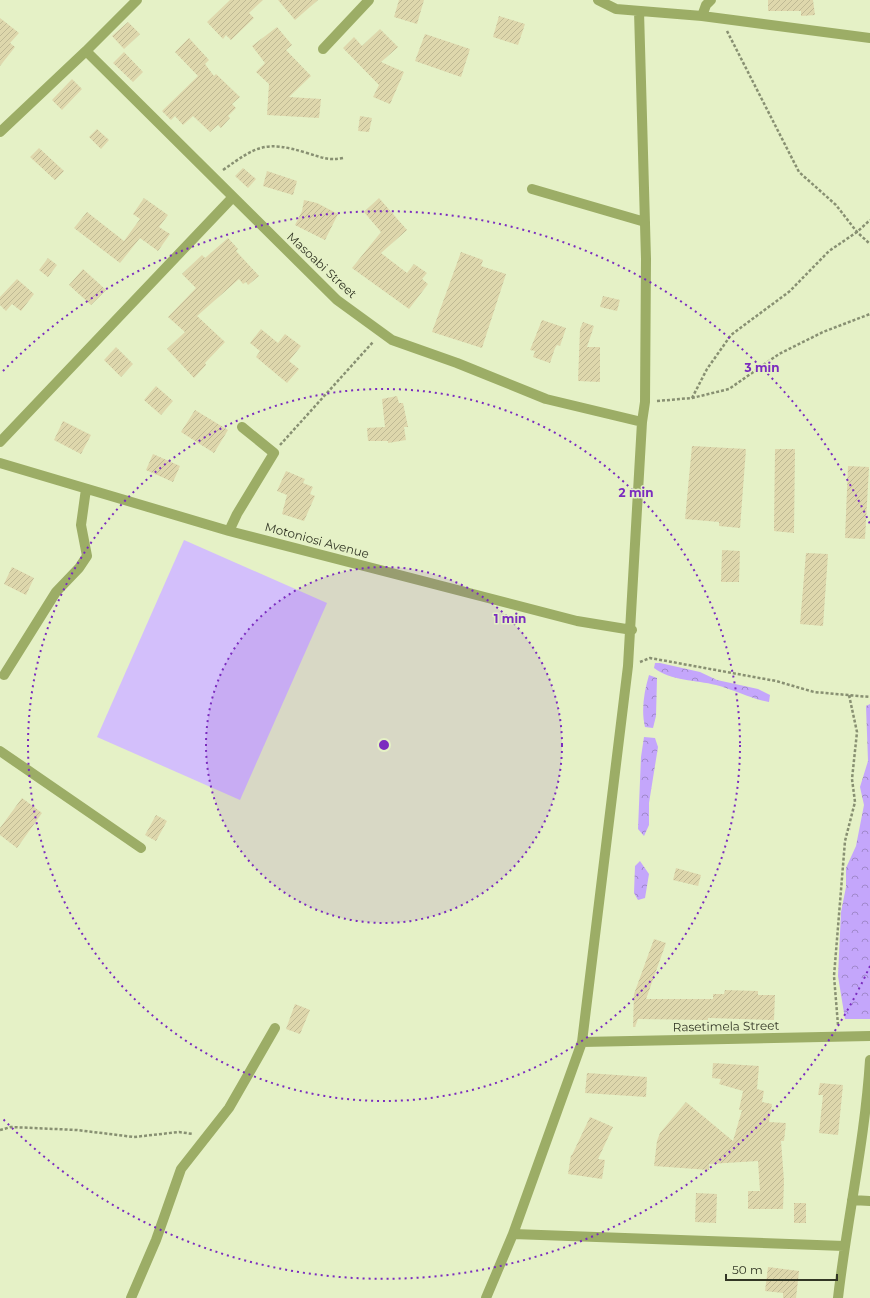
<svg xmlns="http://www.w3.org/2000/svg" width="870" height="1298" font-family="Montserrat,sans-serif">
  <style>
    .green { fill: #d3bffb }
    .forest { fill: url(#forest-crowns) }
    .building { fill: url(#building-hatch) }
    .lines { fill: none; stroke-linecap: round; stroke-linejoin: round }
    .path { stroke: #889072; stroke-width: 2.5; stroke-dasharray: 3 2; stroke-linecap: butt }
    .minor { stroke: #9cad66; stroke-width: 10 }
    .ring { fill: none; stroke: #7b2cbf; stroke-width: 2; stroke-dasharray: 2 4 }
    .labels { text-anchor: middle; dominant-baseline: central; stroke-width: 3; stroke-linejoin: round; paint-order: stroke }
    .street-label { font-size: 12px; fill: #323625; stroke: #e5f1c6 }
    .centre { fill: #7b2cbf; stroke: #e5f1c6; stroke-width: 2 }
    .ring-label { font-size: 12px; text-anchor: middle; font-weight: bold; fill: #7b2cbf; stroke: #e5f1c6; stroke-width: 3; stroke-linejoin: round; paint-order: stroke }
  </style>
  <defs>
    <pattern id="forest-crowns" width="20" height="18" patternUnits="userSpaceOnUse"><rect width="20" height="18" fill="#c4a6fb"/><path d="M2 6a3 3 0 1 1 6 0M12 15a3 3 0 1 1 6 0" fill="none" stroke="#a088cb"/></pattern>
    <pattern id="building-hatch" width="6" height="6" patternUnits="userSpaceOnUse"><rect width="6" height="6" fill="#ded7ac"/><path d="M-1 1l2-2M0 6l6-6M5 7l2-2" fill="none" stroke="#bfb994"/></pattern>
  </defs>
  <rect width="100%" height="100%" fill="#e5f1c6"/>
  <!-- green -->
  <path class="green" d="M 184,540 L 327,603 L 240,800 L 97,737 Z"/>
  <!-- forest -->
  <path class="forest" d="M 655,663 L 660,663 L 700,672 L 717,680 L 758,689 L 770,695 L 769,702 C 751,699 735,690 716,685 C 696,680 671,681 654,668 Z
    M 649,675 L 657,678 L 656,716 L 653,728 L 645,727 C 641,710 644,692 649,675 Z
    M 870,704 L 870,1019 L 845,1019 L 838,976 L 841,912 L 846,887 L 846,868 L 856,846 L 864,805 L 860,787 L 868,761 L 866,706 Z
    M 644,737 L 655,738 L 658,747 L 649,803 L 649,825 L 644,836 L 638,829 L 641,757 Z
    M 640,861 L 649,874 L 645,898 L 638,900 L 634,893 L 635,866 Z"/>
  <!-- building -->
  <path class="building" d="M 230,0 L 263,0 L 249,13 L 254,18 L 231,40 L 226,35 L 223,39 L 207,22 Z
    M 278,0 L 318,0 L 295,20 Z
    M 399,0 L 424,0 L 417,24 L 394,17 Z
    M 768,0 L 813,0 L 815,15 L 801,16 L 801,11 L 768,11 Z
    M 499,16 L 525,24 L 518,45 L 493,37 Z
    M 0,18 L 19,33 L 10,43 L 15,47 L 0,66 Z
    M 128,22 L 140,34 L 124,49 L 112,36 Z
    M 277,27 L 292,45 L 286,50 L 311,76 L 289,97 L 321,99 L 319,118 L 267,115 L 269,84 L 256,72 L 265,63 L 252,46 Z
    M 380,29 L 398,47 L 381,62 L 404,72 L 390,104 L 373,97 L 379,85 L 343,48 L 354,37 L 362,46 Z
    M 425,34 L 470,49 L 461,77 L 415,61 Z
    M 189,38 L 209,60 L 205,64 L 214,76 L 216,74 L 240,97 L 232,104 L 236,108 L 228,116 L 230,118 L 221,128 L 218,125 L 210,132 L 193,116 L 183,125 L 175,116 L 171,120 L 162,111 L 198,76 L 175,52 Z
    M 124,52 L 143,72 L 133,82 L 113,63 Z
    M 72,79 L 82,89 L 62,110 L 52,100 Z
    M 360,116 L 372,118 L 369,132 L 358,131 Z
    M 97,129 L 109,140 L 101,149 L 89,137 Z
    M 39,148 L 64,171 L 55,180 L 30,157 Z
    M 243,168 L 256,179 L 248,188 L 235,176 Z
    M 267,171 L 297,181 L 293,195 L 263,186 Z
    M 144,198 L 168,215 L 159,227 L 170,234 L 158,251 L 140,238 L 120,263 L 74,228 L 87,212 L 124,241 L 140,219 L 133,214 Z
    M 379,198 L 407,230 L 381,253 L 407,273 L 414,264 L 427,273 L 422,279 L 428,284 L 409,309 L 352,268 L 381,232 L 364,212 Z
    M 304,200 L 317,203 L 338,214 L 325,240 L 295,225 L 302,211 Z
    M 228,238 L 238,249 L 236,251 L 259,276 L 248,285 L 246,282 L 243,284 L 239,279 L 197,316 L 225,342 L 205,363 L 206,365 L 194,378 L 167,349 L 185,332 L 168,317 L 196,288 L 182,274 L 202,255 L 205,258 Z
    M 461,252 L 483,260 L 481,266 L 506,274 L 482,348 L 432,332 Z
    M 48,258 L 57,265 L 48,277 L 39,270 Z
    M 83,269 L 106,290 L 91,305 L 69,285 Z
    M 17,279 L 34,294 L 21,311 L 12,304 L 6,311 L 0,305 L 0,297 Z
    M 603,296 L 620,300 L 617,311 L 600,307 Z
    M 542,320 L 566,328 L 560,346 L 557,345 L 555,348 L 550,363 L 533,357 L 535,351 L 530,350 Z
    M 583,322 L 594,326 L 587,347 L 600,347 L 600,382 L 578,381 L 580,329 Z
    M 261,329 L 278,343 L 285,334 L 301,346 L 289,361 L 299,369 L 287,383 L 256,357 L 260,351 L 250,343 Z
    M 116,347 L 133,364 L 121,377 L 104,360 Z
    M 156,386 L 173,401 L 161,415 L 144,400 Z
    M 397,396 L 399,403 L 403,403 L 408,427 L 404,427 L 406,440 L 388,443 L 388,441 L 368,441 L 367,428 L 385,427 L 382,399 Z
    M 195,410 L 228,430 L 214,453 L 181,432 Z
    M 63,421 L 91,435 L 81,454 L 54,440 Z
    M 692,446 L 746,449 L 740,528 L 719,526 L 719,522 L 685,519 Z
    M 775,449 L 795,449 L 794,533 L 774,531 Z
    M 153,454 L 180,466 L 173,482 L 146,470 Z
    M 848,466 L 869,467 L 865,539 L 845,538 Z
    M 286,471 L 305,479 L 303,483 L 313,487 L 310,494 L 315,496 L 304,521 L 282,514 L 287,495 L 277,491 Z
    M 722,550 L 740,551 L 739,582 L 721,582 Z
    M 806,553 L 828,554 L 823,626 L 800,624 Z
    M 12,567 L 34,578 L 26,595 L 4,584 Z
    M 22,798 L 42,813 L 17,848 L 0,835 L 0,828 Z
    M 156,815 L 167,821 L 156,841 L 145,835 Z
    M 676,868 L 701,875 L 698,886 L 673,880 Z
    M 654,939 L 666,943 L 646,999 L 713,999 L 713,994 L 724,994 L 725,990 L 758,991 L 758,995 L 775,995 L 774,1020 L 708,1018 L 708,1020 L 638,1019 L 635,1027 L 633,1027 L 634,994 Z
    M 295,1004 L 310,1010 L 300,1034 L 286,1029 Z
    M 713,1063 L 759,1066 L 757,1089 L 764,1091 L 762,1102 L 772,1104 L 769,1122 L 786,1123 L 784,1141 L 781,1141 L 784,1181 L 783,1209 L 748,1209 L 748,1191 L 760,1191 L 758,1161 L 709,1164 L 709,1170 L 654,1166 L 657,1141 L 660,1133 L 686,1102 L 733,1141 L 742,1110 L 739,1110 L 743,1091 L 719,1084 L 721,1079 L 712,1078 Z
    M 587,1073 L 647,1077 L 646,1097 L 585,1093 Z
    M 820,1083 L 843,1085 L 838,1135 L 819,1133 L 823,1095 L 818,1095 Z
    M 590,1117 L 613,1127 L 598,1159 L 605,1160 L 602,1179 L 568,1174 L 571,1155 L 572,1155 Z
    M 696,1193 L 717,1194 L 716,1223 L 695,1222 Z
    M 794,1203 L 806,1203 L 806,1223 L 794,1223 Z
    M 768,1267 L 799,1271 L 796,1298 L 783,1298 L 783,1293 L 765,1291 Z"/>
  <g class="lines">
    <!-- path -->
    <path class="path" d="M 727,31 L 799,172 L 836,205 L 857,232 L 870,244
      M 223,170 C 257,146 265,140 307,153 C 321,157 328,161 343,158
      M 692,398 L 707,369 L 731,335 L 790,291 L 829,251 L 857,232 L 870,220
      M 657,401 L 692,398 L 729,389 L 779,354 L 823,332 L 870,314
      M 280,445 L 373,342
      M 640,662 L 650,658 L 776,681 L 814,692 L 870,697
      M 838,1025 L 834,976 L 845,841 L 855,802 L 852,779 L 857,732 L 849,695
      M 0,1130 L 11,1127 L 77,1130 L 134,1137 L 179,1132 L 193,1134"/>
    <!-- minor -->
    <path class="minor" d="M 598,0 L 616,9 L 702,16 L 870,38
      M 702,16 L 706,5 L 711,0
      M 323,49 L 369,0
      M 86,51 L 337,300 L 392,340 L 457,363 L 546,399 L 642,422
      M 0,132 L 86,51 L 137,0
      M 532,189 L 645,222
      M 0,442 L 232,198
      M 0,463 L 229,531 L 577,621 L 632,630
      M 229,531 L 237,514 L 274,453 L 242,427
      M 4,675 L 56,592 L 79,568 L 87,556 L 81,525 L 86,489
      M 0,751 L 141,848
      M 582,1042 L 870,1036
      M 852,1200 L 870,1201
      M 513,1234 L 844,1246
      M 131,1298 L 156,1240 L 181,1169 L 229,1108 L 275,1028
      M 486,1298 L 513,1234 L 582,1042 L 628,666 L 642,422 L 645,402 L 646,259 L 639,11
      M 838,1298 C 847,1219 865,1140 870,1060"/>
  </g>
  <!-- distance rings -->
  <circle cx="384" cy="745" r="178" fill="#7b2cbf" fill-opacity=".12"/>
  <g class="ring">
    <circle cx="384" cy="745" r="178"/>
    <circle cx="384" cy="745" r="356"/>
    <path d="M870 966A534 534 0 0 1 3 1119M3 371A534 534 0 0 1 870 524"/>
  </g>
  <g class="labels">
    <!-- street labels -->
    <g class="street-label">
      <text transform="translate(322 265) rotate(43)">Masoabi Street</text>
      <text transform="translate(317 540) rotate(15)">Motoniosi Avenue</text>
      <text transform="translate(726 1026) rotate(-1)">Rasetimela Street</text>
    </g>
  </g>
  <circle cx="384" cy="745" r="6" class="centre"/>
  <g class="ring-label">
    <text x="762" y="372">3 min</text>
    <text x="636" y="497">2 min</text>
    <text x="510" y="623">1 min</text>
  </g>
  <!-- scale -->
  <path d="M726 1274v6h111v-6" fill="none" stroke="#323625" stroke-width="2"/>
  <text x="732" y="1274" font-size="12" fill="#323625" stroke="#e5f1c6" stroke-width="3" paint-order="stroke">50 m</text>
</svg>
